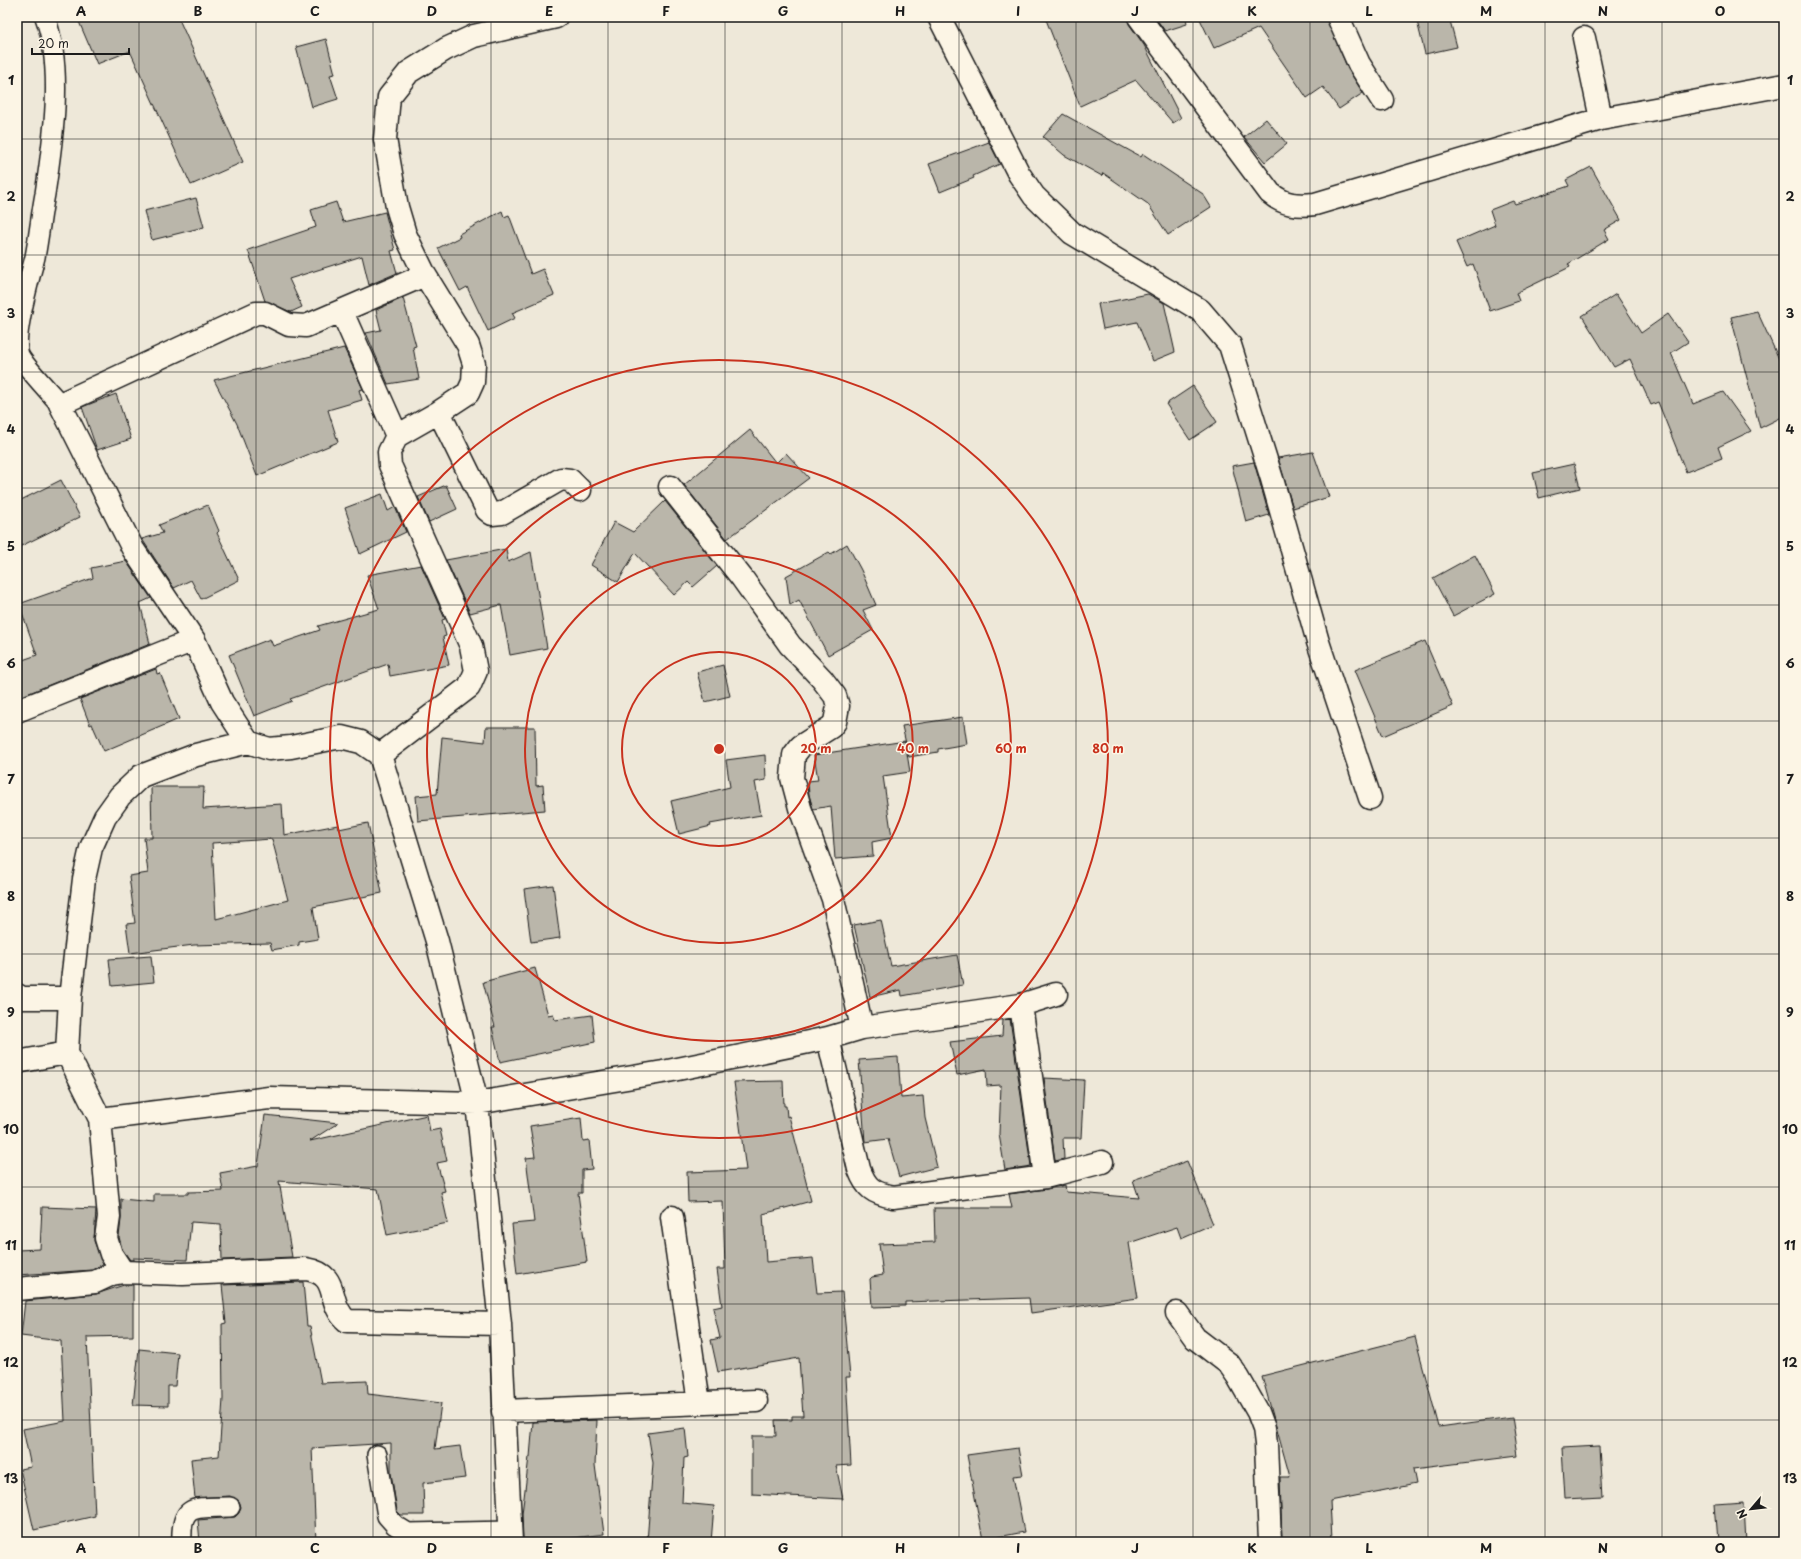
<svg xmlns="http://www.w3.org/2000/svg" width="1801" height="1559" font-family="'Playpen Sans',sans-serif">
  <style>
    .building { fill: #bab6aa; stroke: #1c1c1c; fill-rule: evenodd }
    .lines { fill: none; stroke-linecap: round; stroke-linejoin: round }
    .service-casing { stroke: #1c1c1c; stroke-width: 22 }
    .minor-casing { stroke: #1c1c1c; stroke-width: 25 }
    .service { stroke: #fcf5e5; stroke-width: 19 }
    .minor { stroke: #fcf5e5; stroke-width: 22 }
    .grid { fill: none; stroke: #1c1c1c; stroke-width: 1; stroke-opacity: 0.55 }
    .ring { fill: none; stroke: #c8321e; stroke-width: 2 }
    .centre { fill: #c8321e; stroke: #fcf5e5; stroke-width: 2 }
    .ring-label { font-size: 12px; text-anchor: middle; font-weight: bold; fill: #c8321e; stroke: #fcf5e5; stroke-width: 3; stroke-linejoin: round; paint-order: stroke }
    .neatline { fill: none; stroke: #1c1c1c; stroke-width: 1.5 }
    .grid-label { font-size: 13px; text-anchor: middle; font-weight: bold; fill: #1c1c1c }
  </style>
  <rect width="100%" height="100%" fill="#eee8d9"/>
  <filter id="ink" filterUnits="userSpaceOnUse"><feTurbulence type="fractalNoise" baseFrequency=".025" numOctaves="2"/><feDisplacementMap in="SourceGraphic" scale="8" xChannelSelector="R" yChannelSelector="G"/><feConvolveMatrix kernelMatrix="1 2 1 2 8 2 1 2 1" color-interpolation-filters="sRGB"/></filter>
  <g filter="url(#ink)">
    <!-- building -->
    <path class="building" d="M 77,17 L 178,17 L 243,162 L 191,185 L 130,51 L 97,64 Z
      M 1045,17 L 1127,17 L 1129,24 L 1144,45 L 1181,118 L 1173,123 L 1136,80 L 1080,106 Z
      M 1155,17 L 1186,17 L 1187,24 L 1165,31 Z
      M 1199,17 L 1326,17 L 1348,69 L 1363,93 L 1339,109 L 1323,87 L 1307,98 L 1259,28 L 1214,48 Z
      M 1416,17 L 1449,17 L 1457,47 L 1425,54 Z
      M 326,39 L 335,74 L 330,75 L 338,99 L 312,107 L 296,47 Z
      M 1063,114 L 1141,157 L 1143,154 L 1203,194 L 1211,207 L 1168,235 L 1148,204 L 1103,173 L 1102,176 L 1064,155 L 1043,137 Z
      M 1266,119 L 1287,144 L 1265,162 L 1244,137 Z
      M 989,142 L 1000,164 L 973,176 L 974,178 L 940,192 L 929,164 Z
      M 1591,167 L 1621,220 L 1604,230 L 1609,239 L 1568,264 L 1570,267 L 1516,293 L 1519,301 L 1490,311 L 1473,264 L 1467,267 L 1456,242 L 1495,225 L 1490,210 L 1513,201 L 1515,204 L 1569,186 L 1566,180 Z
      M 196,198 L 204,227 L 152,240 L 144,211 Z
      M 336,202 L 343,222 L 385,212 L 395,250 L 391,251 L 397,273 L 369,285 L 362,256 L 289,279 L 302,307 L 291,312 L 265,301 L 248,250 L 316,227 L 311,210 Z
      M 502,211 L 504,217 L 509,215 L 531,274 L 543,269 L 554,295 L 512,313 L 515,318 L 488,331 L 467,287 L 460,291 L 438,248 L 460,237 L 459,234 Z
      M 1148,294 L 1164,303 L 1175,352 L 1153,361 L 1137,322 L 1103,329 L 1098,304 Z
      M 1616,294 L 1641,333 L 1668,314 L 1688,342 L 1671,353 L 1693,404 L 1723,392 L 1751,431 L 1718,447 L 1722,458 L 1686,472 L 1658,402 L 1651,405 L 1630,359 L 1614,367 L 1582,316 Z
      M 403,298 L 416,346 L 413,347 L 419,379 L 388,384 L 366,333 L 381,330 L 376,310 Z
      M 1757,311 L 1784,370 L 1784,416 L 1760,428 L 1731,317 Z
      M 344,348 L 363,389 L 359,390 L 362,400 L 328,410 L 338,442 L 257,476 L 237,424 L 214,380 Z
      M 1193,386 L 1217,422 L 1190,440 L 1166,404 Z
      M 116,394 L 131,439 L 97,450 L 82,407 Z
      M 750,430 L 776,463 L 786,453 L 809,478 L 727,539 L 684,485 Z
      M 1313,452 L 1329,497 L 1293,508 L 1278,458 Z
      M 1254,462 L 1269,515 L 1246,522 L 1232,466 Z
      M 1574,464 L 1580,488 L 1539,498 L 1533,473 Z
      M 61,480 L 80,517 L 17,548 L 17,502 Z
      M 446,485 L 457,509 L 429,522 L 418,497 Z
      M 382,494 L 388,511 L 395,507 L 406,532 L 360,554 L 345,508 Z
      M 665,501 L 717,566 L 693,587 L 688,582 L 674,595 L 635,553 L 618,582 L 591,565 L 614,522 L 633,532 Z
      M 208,505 L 219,531 L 217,533 L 239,580 L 201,599 L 191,580 L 174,588 L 142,539 L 163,533 L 159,525 Z
      M 847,544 L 861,570 L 876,605 L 863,610 L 873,630 L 828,655 L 799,600 L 790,605 L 786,576 L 829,552 L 831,554 Z
      M 506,549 L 508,562 L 531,552 L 547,648 L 510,655 L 501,605 L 470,613 L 446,560 Z
      M 1475,555 L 1495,594 L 1453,616 L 1433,578 Z
      M 126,561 L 151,598 L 140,603 L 150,644 L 17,698 L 17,662 L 37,655 L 19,604 L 93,578 L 91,568 Z
      M 421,565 L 445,619 L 442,620 L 446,636 L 443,637 L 449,665 L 390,676 L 388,664 L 290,699 L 292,701 L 254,716 L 229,655 L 270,639 L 273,646 L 320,630 L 318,626 L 379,609 L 367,575 Z
      M 1425,641 L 1453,706 L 1383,736 L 1355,670 Z
      M 723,665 L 730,696 L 705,702 L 697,672 Z
      M 156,669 L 157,674 L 160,673 L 179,719 L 104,751 L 92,724 L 90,725 L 80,699 Z
      M 963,717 L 967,744 L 938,749 L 938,752 L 909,757 L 902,726 Z
      M 486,727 L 535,727 L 536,786 L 543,785 L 545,810 L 418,821 L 416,796 L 437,794 L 442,737 L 485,742 Z
      M 905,741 L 910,772 L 883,776 L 892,838 L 872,842 L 873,856 L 835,859 L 831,806 L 813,809 L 809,795 L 808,781 L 818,780 L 814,755 Z
      M 765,755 L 766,780 L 755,782 L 761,815 L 710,824 L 711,826 L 679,834 L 671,801 L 730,787 L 726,760 Z
      M 151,787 L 204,787 L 203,809 L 282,804 L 284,835 L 338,825 L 339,829 L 368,823 L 382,893 L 313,907 L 318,939 L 299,942 L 299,945 L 272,950 L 270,943 L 194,945 L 130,953 L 126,924 L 135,923 L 129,876 L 148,873 L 144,838 L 152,838 ZM 272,839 L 288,900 L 216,919 L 212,843 Z
      M 553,885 L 560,938 L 531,942 L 524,889 Z
      M 881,920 L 891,966 L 957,955 L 963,985 L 902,996 L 901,990 L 870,997 L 854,925 Z
      M 151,956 L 154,982 L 112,986 L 109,959 Z
      M 535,968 L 548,1015 L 553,1014 L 555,1020 L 592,1015 L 595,1042 L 500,1062 L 492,1027 L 495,1027 L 483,982 Z
      M 1010,1019 L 1031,1166 L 1005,1170 L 999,1134 L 1001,1085 L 987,1086 L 986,1069 L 957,1075 L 950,1042 L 1002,1036 L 1003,1020 Z
      M 898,1057 L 901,1098 L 923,1096 L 925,1118 L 937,1167 L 899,1177 L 888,1139 L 865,1142 L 859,1060 Z
      M 1044,1078 L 1084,1080 L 1081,1138 L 1063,1138 L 1064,1159 L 1055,1161 Z
      M 783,1081 L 784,1106 L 786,1106 L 787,1117 L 789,1116 L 811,1201 L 763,1214 L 766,1262 L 813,1258 L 817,1293 L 842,1292 L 850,1377 L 846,1377 L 851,1465 L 836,1466 L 843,1499 L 752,1494 L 752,1436 L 776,1436 L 775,1420 L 792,1420 L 792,1416 L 803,1416 L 799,1358 L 718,1372 L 711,1340 L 720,1338 L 713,1308 L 722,1306 L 717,1269 L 725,1269 L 723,1201 L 688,1202 L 687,1172 L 746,1170 L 734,1082 Z
      M 265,1115 L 338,1123 L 310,1141 L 427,1115 L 430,1131 L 440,1129 L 447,1161 L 437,1163 L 445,1191 L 441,1192 L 448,1223 L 387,1235 L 378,1189 L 279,1181 L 292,1257 L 222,1260 L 221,1224 L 191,1222 L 187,1260 L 133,1258 L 133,1260 L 130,1260 L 122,1249 L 119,1237 L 121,1219 L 121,1199 L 154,1202 L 154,1194 L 188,1194 L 188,1192 L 223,1191 L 220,1173 L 258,1166 Z
      M 581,1118 L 583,1141 L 589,1140 L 592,1169 L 582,1170 L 582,1193 L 578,1193 L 587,1262 L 517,1274 L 512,1224 L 534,1222 L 526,1158 L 535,1157 L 530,1126 Z
      M 1187,1161 L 1213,1224 L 1181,1238 L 1177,1227 L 1129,1243 L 1138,1298 L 1031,1313 L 1029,1298 L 905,1302 L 905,1306 L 872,1307 L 870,1279 L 872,1277 L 883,1275 L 879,1244 L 935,1242 L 934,1208 L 1012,1208 L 1009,1194 L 1047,1189 L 1065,1185 L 1066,1192 L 1139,1198 L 1133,1180 Z
      M 42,1207 L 96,1209 L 94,1241 L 103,1264 L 92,1270 L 17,1275 L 17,1250 L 40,1249 Z
      M 303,1282 L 307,1326 L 310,1326 L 321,1383 L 367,1381 L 368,1394 L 441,1403 L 435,1449 L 460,1446 L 465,1478 L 423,1483 L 424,1515 L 401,1515 L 397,1511 L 391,1473 L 391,1443 L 312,1448 L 316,1542 L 200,1542 L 198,1520 L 235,1517 L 239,1513 L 241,1507 L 239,1501 L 230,1496 L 195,1498 L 191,1459 L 219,1456 L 223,1399 L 222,1324 L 226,1323 L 222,1285 Z
      M 124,1285 L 133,1285 L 133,1336 L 87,1337 L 95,1516 L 34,1530 L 20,1469 L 31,1467 L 23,1429 L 65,1421 L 61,1341 L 21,1336 L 25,1301 L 96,1294 Z
      M 1415,1337 L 1439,1427 L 1512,1417 L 1518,1456 L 1413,1469 L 1416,1484 L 1330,1501 L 1332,1539 L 1282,1541 L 1280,1477 L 1290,1477 L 1262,1376 Z
      M 139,1349 L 178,1353 L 175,1386 L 168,1386 L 168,1406 L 133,1405 Z
      M 597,1420 L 595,1465 L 604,1534 L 544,1542 L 523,1539 L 522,1514 L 529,1457 L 530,1457 L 533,1422 Z
      M 685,1428 L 688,1457 L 684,1458 L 682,1503 L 714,1506 L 711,1542 L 647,1542 L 653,1463 L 648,1433 Z
      M 1599,1446 L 1602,1497 L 1565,1499 L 1562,1448 Z
      M 1018,1448 L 1023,1475 L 1013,1476 L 1024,1532 L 983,1540 L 967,1455 Z
      M 1744,1502 L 1746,1542 L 1718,1542 L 1715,1504 Z"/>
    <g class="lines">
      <defs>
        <path id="service" d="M 45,17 C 64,68 53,141 45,194 C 41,215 39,236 35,257 C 30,278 12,336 19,355 C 23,364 51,394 60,404
          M 377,1455 L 387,1516 L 395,1525 L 408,1533 L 510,1531
          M 182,1542 C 180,1502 197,1508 230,1507"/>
        <path id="minor" d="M 939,17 L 1019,174 L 1034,196 L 1072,233 L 1200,310 L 1230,345 L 1272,479 L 1318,642 L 1370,798
          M 1139,17 L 1270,193 C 1284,205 1297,206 1315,204 L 1601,119 L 1784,85
          M 1338,17 L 1359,64 L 1382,100
          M 1584,38 L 1601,119
          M 425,275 L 306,326 L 289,325 L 265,313 L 256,313 L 60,404 L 133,549 L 194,640 L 222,702 L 248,742 L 269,749 L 291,747 L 341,737 L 361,742 L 380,755 L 437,941 L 477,1103 L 500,1324 L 511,1542
          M 342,312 L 397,436
          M 439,412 L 487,510 L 492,514 L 502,513 L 561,479 L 570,480 L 580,490
          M 670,487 L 742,578 L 790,645 L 822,679 L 835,696 L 838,706 L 835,722 L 831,727 L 801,746 L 794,755 L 792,778 L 800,808 L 833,899 L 862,1028
          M 17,711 L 194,640
          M 380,755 L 469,687 L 476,671 L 471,646 L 390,465 L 389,452 L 397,436 L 439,412 L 468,393 L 473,382 L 474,364 L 468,345 L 425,275 L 405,234 L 397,207 L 385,139 L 389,97 L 409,72 L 446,49 L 474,36 L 556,17
          M 17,995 L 22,998 L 70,998
          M 1021,1005 L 1045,1177
          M 828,1038 L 859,1169 C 866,1188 873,1193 893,1197 L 1045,1177 L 1102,1162
          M 17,1062 L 67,1053
          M 100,1119 L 269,1098 L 477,1103 L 663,1072 L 828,1038 L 862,1028 L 1021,1005 L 1056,994
          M 672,1217 L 699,1403
          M 123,1272 L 183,1274 L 306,1269 C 342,1275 325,1302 347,1321 L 500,1324
          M 17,1289 L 95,1282 L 112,1274 L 123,1272 L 111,1254 L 106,1238 L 109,1217 L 100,1119 L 67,1053 L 70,998 L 84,879 L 91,848 L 105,817 L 120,796 L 141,776 L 196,755 L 248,742
          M 1177,1313 L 1195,1338 L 1229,1364 L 1238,1377 L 1258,1412 L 1264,1428 L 1266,1444 L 1270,1542
          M 503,1411 L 756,1401"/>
      </defs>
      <!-- service casing -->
      <use href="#service" class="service-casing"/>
      <!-- minor casing -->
      <use href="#minor" class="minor-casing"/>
      <!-- service -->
      <use href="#service" class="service"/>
      <!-- minor -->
      <use href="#minor" class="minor"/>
    </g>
  </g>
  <!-- grid -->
  <path class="grid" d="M 139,17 L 139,1542M 256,17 L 256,1542M 373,17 L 373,1542M 491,17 L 491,1542M 608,17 L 608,1542M 725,17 L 725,1542M 842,17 L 842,1542M 959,17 L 959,1542M 1076,17 L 1076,1542M 1193,17 L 1193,1542M 1310,17 L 1310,1542M 1428,17 L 1428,1542M 1545,17 L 1545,1542M 1662,17 L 1662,1542M 17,139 L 1784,139M 17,255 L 1784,255M 17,372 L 1784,372M 17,488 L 1784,488M 17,605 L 1784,605M 17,721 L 1784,721M 17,838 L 1784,838M 17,954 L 1784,954M 17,1071 L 1784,1071M 17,1187 L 1784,1187M 17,1304 L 1784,1304M 17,1420 L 1784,1420"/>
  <!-- distance rings -->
  <g class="ring">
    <circle cx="719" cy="749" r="97"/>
    <circle cx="719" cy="749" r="194"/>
    <circle cx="719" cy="749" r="292"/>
    <circle cx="719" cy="749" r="389"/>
  </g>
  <circle cx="719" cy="749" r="6" class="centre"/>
  <g class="ring-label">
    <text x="816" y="753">20 m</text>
    <text x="913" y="753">40 m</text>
    <text x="1011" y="753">60 m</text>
    <text x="1108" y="753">80 m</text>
  </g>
  <!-- margin -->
  <rect width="1801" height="1559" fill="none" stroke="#fcf5e5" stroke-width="44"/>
  <!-- north arrow -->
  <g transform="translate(1751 1509) rotate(242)" stroke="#fcf5e5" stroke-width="3" paint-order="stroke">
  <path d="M0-3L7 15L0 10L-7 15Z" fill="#1c1c1c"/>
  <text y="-6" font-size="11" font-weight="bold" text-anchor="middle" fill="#1c1c1c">N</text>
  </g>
  <!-- scale -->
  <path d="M32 48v6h97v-6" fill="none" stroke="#1c1c1c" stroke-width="2"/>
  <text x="38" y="48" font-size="12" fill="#1c1c1c" stroke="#fcf5e5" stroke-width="3" paint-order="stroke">20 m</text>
  <rect x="22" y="22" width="1757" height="1515" class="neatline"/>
  <g class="grid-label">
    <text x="81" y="16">A</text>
    <text x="198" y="16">B</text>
    <text x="315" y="16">C</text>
    <text x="432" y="16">D</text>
    <text x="549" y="16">E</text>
    <text x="666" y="16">F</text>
    <text x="783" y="16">G</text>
    <text x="900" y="16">H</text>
    <text x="1018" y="16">I</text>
    <text x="1135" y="16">J</text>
    <text x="1252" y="16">K</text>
    <text x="1369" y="16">L</text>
    <text x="1486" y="16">M</text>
    <text x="1603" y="16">N</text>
    <text x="1720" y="16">O</text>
    <text x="11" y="85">1</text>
    <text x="1790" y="85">1</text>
    <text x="11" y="201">2</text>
    <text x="1790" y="201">2</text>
    <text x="11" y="318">3</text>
    <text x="1790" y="318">3</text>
    <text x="11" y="434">4</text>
    <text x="1790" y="434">4</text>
    <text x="11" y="551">5</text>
    <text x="1790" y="551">5</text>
    <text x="11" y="668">6</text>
    <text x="1790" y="668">6</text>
    <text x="11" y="784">7</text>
    <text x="1790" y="784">7</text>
    <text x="11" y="901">8</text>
    <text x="1790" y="901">8</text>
    <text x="11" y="1017">9</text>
    <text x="1790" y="1017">9</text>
    <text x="11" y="1134">10</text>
    <text x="1790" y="1134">10</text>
    <text x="11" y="1250">11</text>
    <text x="1790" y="1250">11</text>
    <text x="11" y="1367">12</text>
    <text x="1790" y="1367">12</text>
    <text x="11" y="1483">13</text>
    <text x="1790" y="1483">13</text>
    <text x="81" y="1553">A</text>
    <text x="198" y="1553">B</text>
    <text x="315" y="1553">C</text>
    <text x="432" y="1553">D</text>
    <text x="549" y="1553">E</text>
    <text x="666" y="1553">F</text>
    <text x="783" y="1553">G</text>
    <text x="900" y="1553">H</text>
    <text x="1018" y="1553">I</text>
    <text x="1135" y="1553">J</text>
    <text x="1252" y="1553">K</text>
    <text x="1369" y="1553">L</text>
    <text x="1486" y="1553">M</text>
    <text x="1603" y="1553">N</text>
    <text x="1720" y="1553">O</text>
  </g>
</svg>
